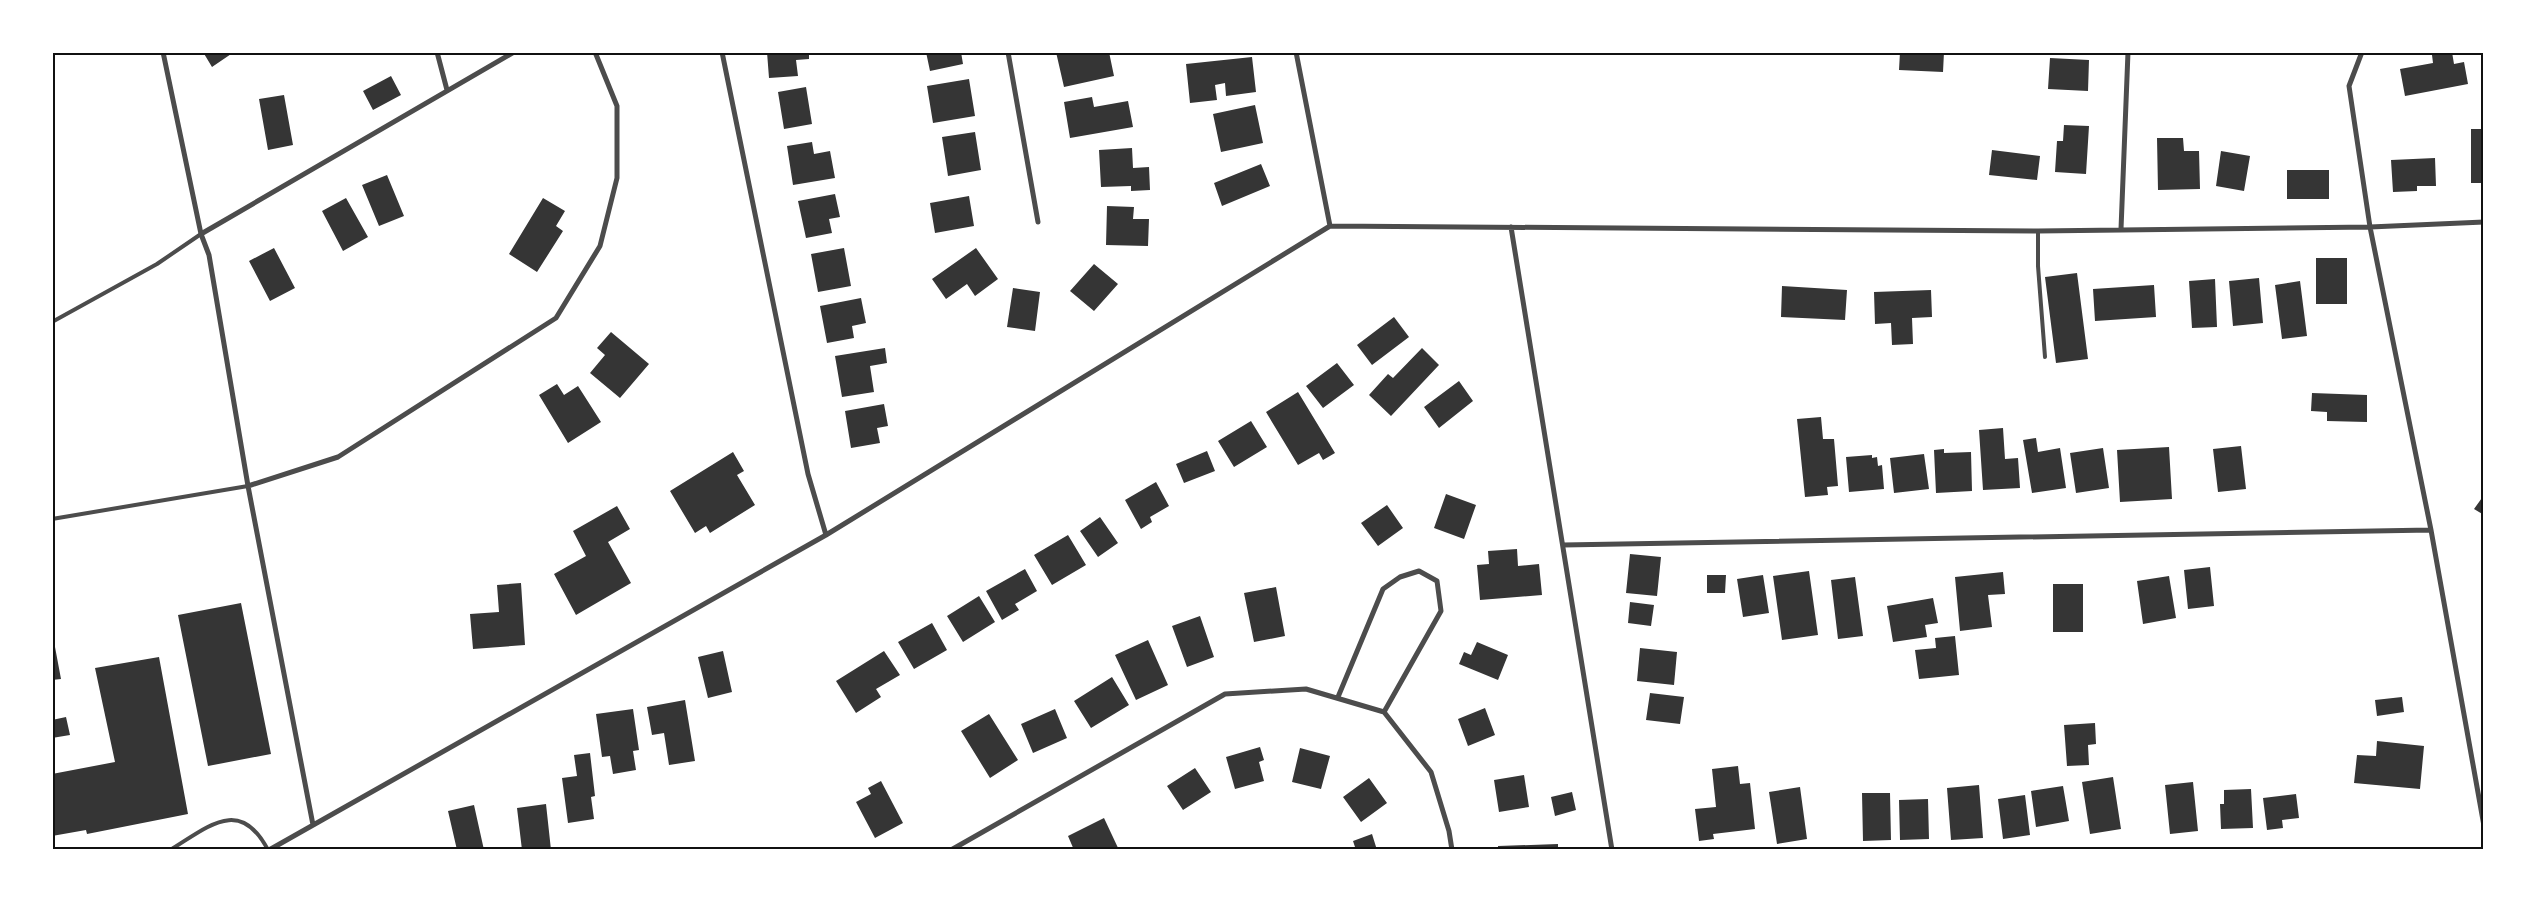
<svg xmlns="http://www.w3.org/2000/svg" width="2536" height="902" font-family="'Asap Condensed',sans-serif">
  <style>
    .building { fill: #353535 }
    .lines { fill: none; stroke-linecap: round; stroke-linejoin: round }
    .service { stroke: #4c4c4c; stroke-width: 4 }
    .minor { stroke: #4c4c4c; stroke-width: 5 }
    .neatline { fill: none; stroke: #111; stroke-width: 2 }
  </style>
  <rect width="100%" height="100%" fill="#fff"/>
  <!-- building -->
  <path class="building" d="M 203,52 L 234,52 L 212,67 Z
    M 767,52 L 809,52 L 809,59 L 796,60 L 798,76 L 769,78 Z
    M 926,52 L 961,52 L 963,64 L 930,71 Z
    M 1056,52 L 1109,52 L 1114,76 L 1064,87 Z
    M 1900,52 L 1944,52 L 1943,72 L 1899,70 Z
    M 2443,52 L 2452,52 L 2454,64 L 2464,62 L 2468,84 L 2405,96 L 2400,69 L 2433,63 L 2432,55 Z
    M 1252,57 L 1256,92 L 1226,96 L 1225,83 L 1215,85 L 1217,100 L 1190,103 L 1186,64 Z
    M 2050,58 L 2089,60 L 2088,91 L 2048,89 Z
    M 391,76 L 401,95 L 373,110 L 363,91 Z
    M 969,79 L 975,116 L 933,123 L 927,86 Z
    M 806,87 L 812,124 L 784,129 L 778,92 Z
    M 284,95 L 293,145 L 268,150 L 259,99 Z
    M 1092,97 L 1094,107 L 1128,101 L 1133,127 L 1070,138 L 1064,102 Z
    M 1255,105 L 1263,143 L 1221,152 L 1213,114 Z
    M 2064,125 L 2089,126 L 2086,174 L 2055,172 L 2057,141 L 2063,141 Z
    M 2471,129 L 2484,129 L 2484,183 L 2471,183 Z
    M 975,132 L 981,170 L 948,176 L 942,137 Z
    M 2157,138 L 2183,138 L 2184,151 L 2199,151 L 2200,189 L 2158,190 Z
    M 812,142 L 814,154 L 830,151 L 835,178 L 793,185 L 787,146 Z
    M 1132,148 L 1133,168 L 1149,167 L 1150,190 L 1131,191 L 1131,186 L 1101,187 L 1099,150 Z
    M 1992,150 L 2040,156 L 2037,180 L 1989,175 Z
    M 2221,151 L 2250,156 L 2244,191 L 2216,186 Z
    M 2435,158 L 2436,186 L 2417,186 L 2417,191 L 2393,192 L 2391,160 Z
    M 1261,164 L 1270,186 L 1222,206 L 1214,183 Z
    M 2287,170 L 2329,170 L 2329,199 L 2287,199 Z
    M 387,175 L 404,216 L 379,226 L 362,185 Z
    M 835,194 L 840,217 L 829,219 L 832,233 L 806,238 L 798,201 Z
    M 969,196 L 974,226 L 935,233 L 930,203 Z
    M 346,198 L 368,237 L 343,251 L 322,211 Z
    M 543,198 L 565,211 L 556,226 L 563,231 L 537,272 L 509,254 Z
    M 1107,206 L 1134,207 L 1133,219 L 1149,219 L 1148,246 L 1106,245 Z
    M 274,248 L 295,288 L 270,301 L 249,261 Z
    M 844,248 L 851,286 L 818,292 L 811,254 Z
    M 976,248 L 998,279 L 975,296 L 967,284 L 946,299 L 932,279 Z
    M 2316,258 L 2347,258 L 2347,304 L 2316,304 Z
    M 1094,264 L 1118,284 L 1094,311 L 1070,291 Z
    M 2077,273 L 2088,359 L 2056,363 L 2045,277 Z
    M 2259,278 L 2263,323 L 2233,326 L 2229,281 Z
    M 2215,279 L 2217,327 L 2192,328 L 2189,281 Z
    M 2300,281 L 2307,336 L 2282,339 L 2275,285 Z
    M 2154,285 L 2156,317 L 2095,321 L 2093,289 Z
    M 1782,286 L 1847,290 L 1845,320 L 1781,317 Z
    M 1013,288 L 1040,292 L 1035,331 L 1007,327 Z
    M 1931,290 L 1932,317 L 1912,318 L 1913,344 L 1892,345 L 1891,323 L 1875,324 L 1874,292 Z
    M 861,298 L 866,323 L 852,326 L 854,338 L 827,343 L 820,306 Z
    M 1394,317 L 1409,337 L 1372,365 L 1357,345 Z
    M 611,332 L 649,364 L 620,398 L 590,373 L 605,355 L 597,348 Z
    M 885,348 L 887,363 L 870,366 L 874,392 L 842,397 L 835,356 Z
    M 1422,348 L 1439,365 L 1391,416 L 1369,395 L 1388,374 L 1393,378 Z
    M 1337,363 L 1354,385 L 1323,408 L 1306,386 Z
    M 1459,381 L 1473,401 L 1439,428 L 1424,407 Z
    M 557,384 L 564,395 L 578,386 L 601,422 L 568,443 L 539,395 Z
    M 1298,392 L 1335,453 L 1323,460 L 1319,453 L 1298,465 L 1266,412 Z
    M 2312,393 L 2367,395 L 2367,422 L 2327,421 L 2327,412 L 2311,411 Z
    M 884,404 L 888,426 L 877,428 L 880,443 L 851,448 L 845,411 Z
    M 1821,417 L 1823,439 L 1834,439 L 1838,486 L 1827,487 L 1828,495 L 1805,497 L 1797,419 Z
    M 1251,421 L 1267,447 L 1234,467 L 1218,441 Z
    M 2003,428 L 2005,459 L 2018,458 L 2020,488 L 1983,490 L 1979,430 Z
    M 2036,438 L 2038,452 L 2060,448 L 2066,488 L 2032,493 L 2023,440 Z
    M 2241,446 L 2246,489 L 2218,492 L 2213,449 Z
    M 2169,447 L 2172,499 L 2120,502 L 2117,450 Z
    M 2103,448 L 2109,488 L 2076,493 L 2070,453 Z
    M 1944,449 L 1944,453 L 1971,452 L 1972,491 L 1936,493 L 1934,450 Z
    M 1207,451 L 1215,471 L 1184,483 L 1176,464 Z
    M 733,452 L 744,471 L 737,475 L 755,505 L 710,533 L 706,526 L 695,533 L 670,491 Z
    M 1924,454 L 1929,489 L 1894,493 L 1890,458 Z
    M 1872,455 L 1872,458 L 1877,457 L 1878,466 L 1882,465 L 1884,489 L 1849,492 L 1846,457 Z
    M 1156,482 L 1169,506 L 1150,517 L 1152,522 L 1141,529 L 1125,500 Z
    M 1446,494 L 1476,505 L 1464,539 L 1434,528 Z
    M 2484,495 L 2484,515 L 2474,509 Z
    M 1387,505 L 1403,528 L 1378,546 L 1361,523 Z
    M 617,506 L 630,529 L 608,542 L 631,583 L 576,615 L 554,574 L 586,556 L 573,531 Z
    M 1100,517 L 1118,543 L 1098,557 L 1080,531 Z
    M 1068,535 L 1086,565 L 1052,585 L 1034,555 Z
    M 1517,549 L 1518,566 L 1539,564 L 1542,595 L 1480,600 L 1477,565 L 1489,564 L 1488,551 Z
    M 1630,554 L 1661,557 L 1657,596 L 1626,593 Z
    M 2210,567 L 2214,606 L 2188,609 L 2184,570 Z
    M 1025,569 L 1037,591 L 1015,604 L 1019,610 L 1002,620 L 986,591 Z
    M 1809,571 L 1818,635 L 1782,640 L 1773,576 Z
    M 2003,572 L 2005,594 L 1988,595 L 1992,627 L 1960,631 L 1955,577 Z
    M 1707,575 L 1726,575 L 1725,593 L 1707,593 Z
    M 1763,575 L 1769,613 L 1743,617 L 1737,579 Z
    M 2169,576 L 2176,618 L 2143,624 L 2137,581 Z
    M 1855,577 L 1863,636 L 1838,639 L 1831,580 Z
    M 521,583 L 525,645 L 473,649 L 470,614 L 499,612 L 497,585 Z
    M 2053,584 L 2083,584 L 2083,632 L 2053,632 Z
    M 1276,587 L 1285,636 L 1254,642 L 1244,593 Z
    M 979,596 L 995,622 L 963,642 L 947,616 Z
    M 1933,598 L 1938,623 L 1925,625 L 1927,637 L 1893,642 L 1887,606 Z
    M 1630,602 L 1654,605 L 1651,626 L 1628,623 Z
    M 241,603 L 271,754 L 208,766 L 178,615 Z
    M 1200,616 L 1214,657 L 1187,667 L 1172,626 Z
    M 932,623 L 947,650 L 914,669 L 898,642 Z
    M 52,631 L 61,679 L 52,680 Z
    M 1955,636 L 1959,675 L 1919,679 L 1915,650 L 1936,648 L 1935,638 Z
    M 1148,640 L 1168,685 L 1136,700 L 1115,655 Z
    M 1477,642 L 1508,655 L 1498,680 L 1459,664 L 1464,652 L 1471,655 Z
    M 1640,648 L 1677,652 L 1674,685 L 1637,681 Z
    M 723,651 L 732,692 L 708,698 L 698,657 Z
    M 884,651 L 900,675 L 876,689 L 881,697 L 856,713 L 836,681 Z
    M 159,657 L 188,814 L 87,834 L 86,830 L 52,836 L 52,774 L 115,762 L 95,668 Z
    M 1112,677 L 1129,705 L 1091,728 L 1074,701 Z
    M 1650,693 L 1684,697 L 1680,724 L 1646,720 Z
    M 2402,697 L 2404,712 L 2377,716 L 2375,700 Z
    M 685,700 L 695,761 L 669,765 L 664,733 L 652,735 L 647,707 Z
    M 1485,708 L 1495,735 L 1468,746 L 1458,719 Z
    M 633,709 L 639,750 L 633,751 L 636,770 L 613,774 L 610,756 L 602,757 L 596,714 Z
    M 1055,709 L 1067,738 L 1033,753 L 1021,724 Z
    M 989,714 L 1018,760 L 990,778 L 961,731 Z
    M 66,717 L 70,735 L 52,738 L 52,720 Z
    M 2095,723 L 2096,744 L 2088,745 L 2089,765 L 2067,766 L 2064,725 Z
    M 2377,741 L 2424,746 L 2420,789 L 2354,783 L 2357,755 L 2376,756 Z
    M 1260,747 L 1264,760 L 1259,762 L 1264,781 L 1235,789 L 1226,757 Z
    M 1300,748 L 1330,756 L 1321,789 L 1292,782 Z
    M 590,753 L 595,796 L 591,797 L 594,819 L 568,823 L 562,778 L 577,776 L 574,755 Z
    M 1738,766 L 1740,784 L 1750,783 L 1755,829 L 1713,834 L 1714,839 L 1699,841 L 1695,809 L 1716,807 L 1712,769 Z
    M 1195,768 L 1211,792 L 1183,810 L 1167,786 Z
    M 1524,775 L 1529,807 L 1499,812 L 1494,780 Z
    M 2113,777 L 2121,829 L 2090,834 L 2082,782 Z
    M 1369,778 L 1387,803 L 1361,822 L 1343,797 Z
    M 881,781 L 903,823 L 875,838 L 856,802 L 871,794 L 868,788 Z
    M 2193,782 L 2198,831 L 2170,834 L 2165,785 Z
    M 1979,785 L 1983,838 L 1951,840 L 1947,788 Z
    M 2063,786 L 2069,821 L 2036,827 L 2031,791 Z
    M 1800,787 L 1807,839 L 1777,844 L 1769,792 Z
    M 2251,789 L 2253,828 L 2221,829 L 2220,804 L 2224,804 L 2224,790 Z
    M 1572,792 L 1576,810 L 1555,816 L 1551,797 Z
    M 1862,793 L 1890,793 L 1891,840 L 1863,841 Z
    M 2296,794 L 2299,818 L 2282,820 L 2283,828 L 2267,830 L 2263,798 Z
    M 2025,795 L 2030,835 L 2003,839 L 1998,799 Z
    M 1928,799 L 1929,839 L 1900,840 L 1899,800 Z
    M 546,804 L 551,850 L 522,850 L 517,808 Z
    M 474,805 L 484,850 L 457,850 L 448,811 Z
    M 1104,818 L 1119,850 L 1074,850 L 1068,836 Z
    M 1372,834 L 1377,850 L 1356,850 L 1353,841 Z
    M 1558,844 L 1558,850 L 1498,850 L 1498,846 Z"/>
  <g class="lines">
    <!-- service -->
    <path class="service" d="M 2038,231 L 2038,266 L 2045,357
      M 52,322 L 157,264 L 201,234
      M 52,519 L 248,486
      M 170,850 C 208,827 240,796 268,850"/>
    <!-- minor -->
    <path class="minor" d="M 163,52 L 201,234 L 209,255 L 248,486 L 313,825
      M 437,52 L 447,90
      M 722,52 L 808,474 L 826,535
      M 1008,52 L 1038,222
      M 1296,52 L 1330,226
      M 2362,52 L 2349,86 L 2370,227 L 2431,530 L 2484,826
      M 1511,227 L 1612,850
      M 2121,229 L 2128,52
      M 201,234 L 514,52
      M 248,486 L 338,457 L 556,318 L 600,246 L 617,178 L 617,106 L 595,52
      M 1563,545 L 2431,530
      M 1338,697 L 1383,589 L 1400,577 L 1419,571 L 1437,581 L 1441,611 L 1384,712
      M 269,850 L 826,535 L 1330,226 L 2038,231 L 2370,227 L 2484,222
      M 951,850 L 1225,694 L 1306,689 L 1384,712 L 1431,772 L 1449,831 L 1452,850"/>
  </g>
  <!-- border -->
  <rect width="2536" height="902" fill="none" stroke="#ffffff" stroke-width="108"/>
  <rect x="54" y="54" width="2428" height="794" class="neatline"/>
</svg>
